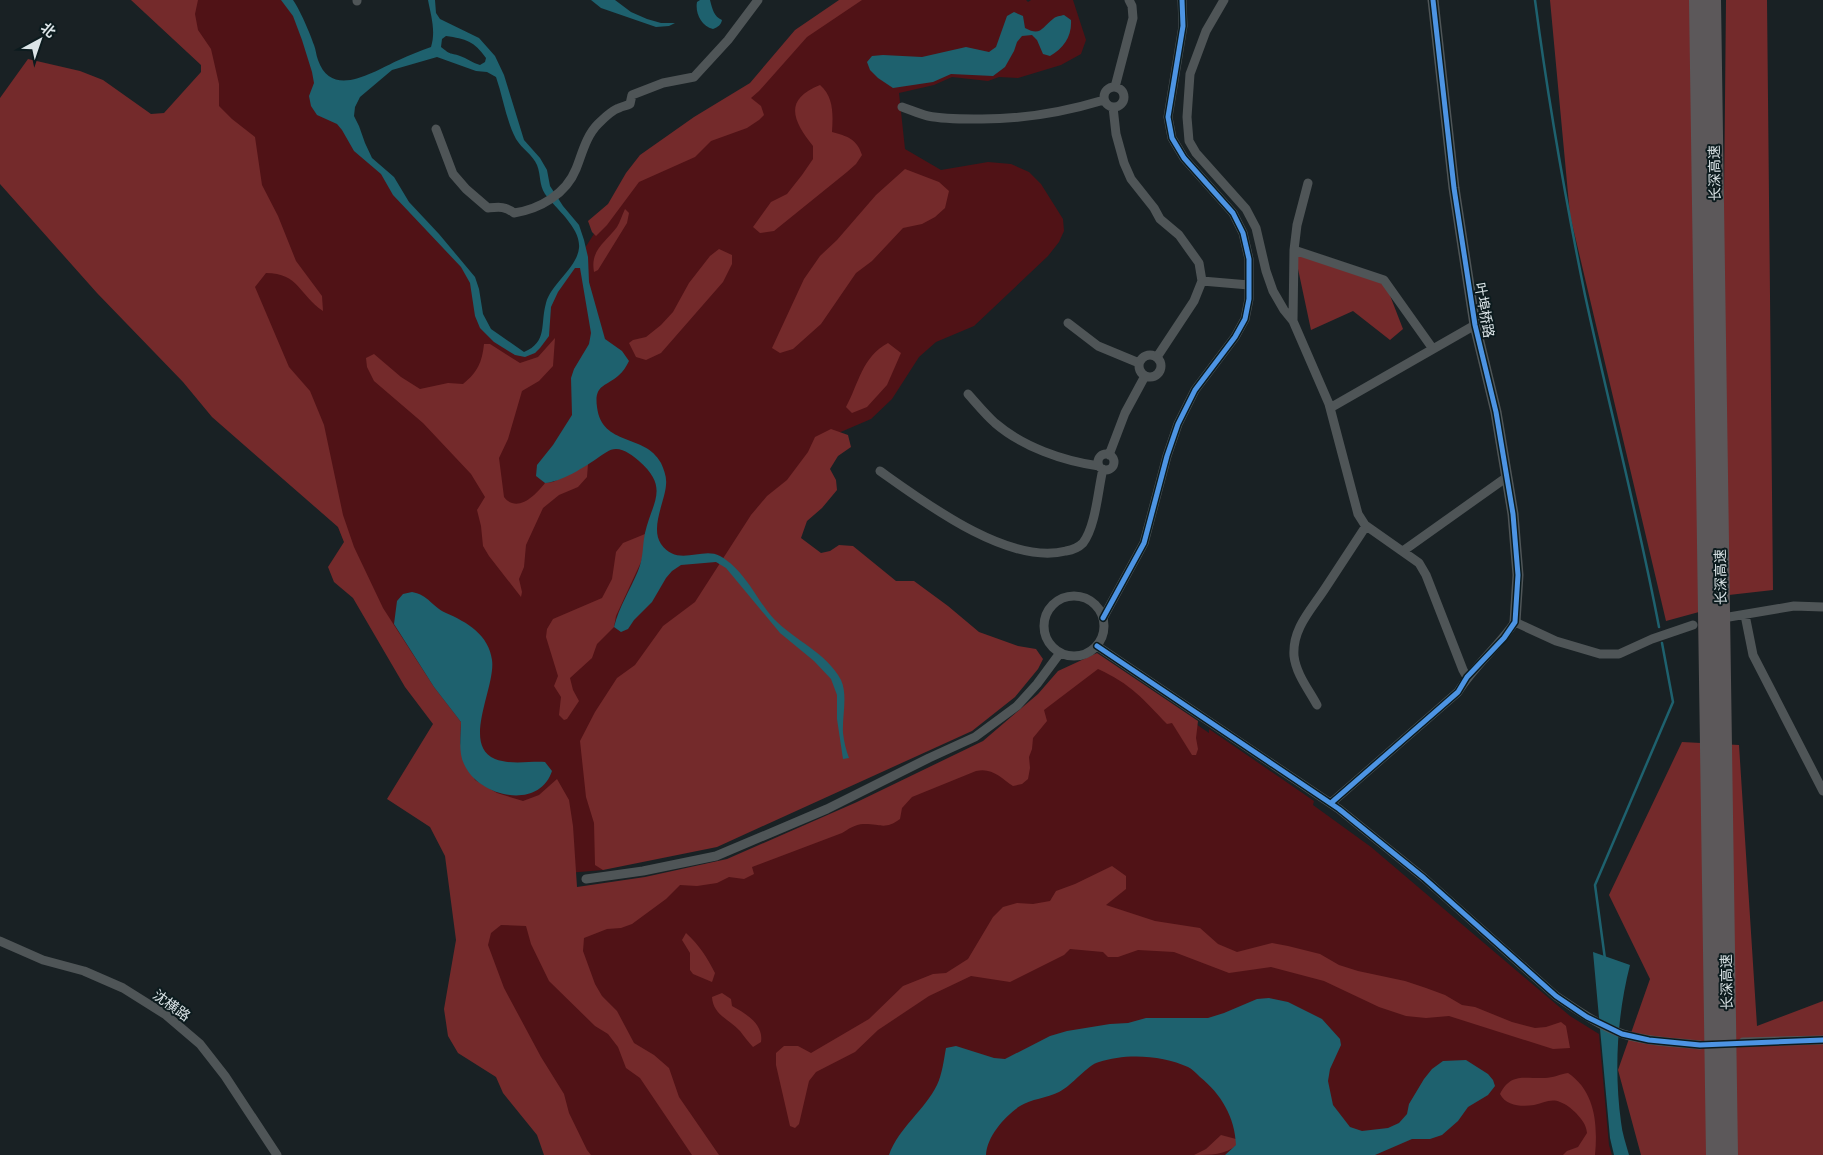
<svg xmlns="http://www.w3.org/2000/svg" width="1823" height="1155" font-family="'Noto Serif','Noto Sans SC',serif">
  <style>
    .green { fill: #501216 }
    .forest { fill: #742a2b }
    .water { fill: #1e616e; fill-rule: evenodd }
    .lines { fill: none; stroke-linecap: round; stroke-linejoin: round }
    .stream { stroke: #1e616e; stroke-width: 2.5 }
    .minor { stroke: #4f5557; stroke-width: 9 }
    .tertiary { stroke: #4f5557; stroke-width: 11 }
    .motorway { stroke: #5c585a; stroke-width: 18 }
    .cycleway-casing { stroke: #0c1b1e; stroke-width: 8 }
    .cycleway { stroke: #4d94e3; stroke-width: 5 }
    .labels { text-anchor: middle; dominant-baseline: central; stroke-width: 4; stroke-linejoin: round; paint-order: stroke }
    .street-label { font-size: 14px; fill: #dbe4e7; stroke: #0c1b1e }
  </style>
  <rect width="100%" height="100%" fill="#192124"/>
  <!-- green -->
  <path class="green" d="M 188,0 L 286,0 L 362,154 L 390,179 L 469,275 L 482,323 L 525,355 L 537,347 L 545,337 L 550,300 L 578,259 L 630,177 L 742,99 L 800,33 L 853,0 L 1026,0 L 1028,2 L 1031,0 L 1073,0 L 1086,40 L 1081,54 L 1061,65 L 1018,78 L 999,77 L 988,81 L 952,77 L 934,85 L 899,93 L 905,149 L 941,170 L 988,162 L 1011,164 L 1029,172 L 1041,184 L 1063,219 L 1064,231 L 1059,242 L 1048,256 L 974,326 L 936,342 L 919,357 L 892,399 L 871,419 L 829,437 L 595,749 L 603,870 L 485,880 L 447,725 L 357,575 L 222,232 L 211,85 Z
    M 1099,657 L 1209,733 L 1209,729 L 1314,801 L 1313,805 L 1371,847 L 1570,1016 L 1599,1034 L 1609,1145 L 1612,1155 L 581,1155 L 487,972 L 483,909 L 728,866 L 987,744 Z"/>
  <!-- forest -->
  <path class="forest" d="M 131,0 L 198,0 L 195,14 L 198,30 L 211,49 L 219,84 L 219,106 L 232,119 L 255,137 L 262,185 L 278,216 L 296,261 L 322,296 L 323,311 C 299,295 299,273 266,273 L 255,287 L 289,367 L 310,391 L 324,425 L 343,515 L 354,547 L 383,608 L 434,687 L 461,722 L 460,743 L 475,780 L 497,793 L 523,801 L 539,795 L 557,779 L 569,800 L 573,826 L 577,887 L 645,877 L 727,859 L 857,802 L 983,741 L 1038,694 L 1058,671 L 1097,653 L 1198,721 L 1196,738 L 1198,749 L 1196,755 L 1192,755 L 1172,723 L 1167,724 C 1143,699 1131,684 1098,669 L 1044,710 L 1047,721 L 1033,738 L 1032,749 L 1029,757 L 1030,768 L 1028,779 L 1022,784 L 1013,786 C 1001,778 992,767 976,771 L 912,797 L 902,808 L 900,819 C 885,830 881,824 865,824 C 857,823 848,829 842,833 L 752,867 L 754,874 L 744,879 L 729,877 L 717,883 L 697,886 L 680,885 L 666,899 L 632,924 L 621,928 L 607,929 L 584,938 L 583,951 L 595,984 L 602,996 L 617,1011 L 634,1043 L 654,1055 L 669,1068 L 679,1097 L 719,1155 L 692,1155 L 640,1078 L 626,1068 L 618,1047 L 608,1034 L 595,1026 L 549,981 L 531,944 L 526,926 L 501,925 L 491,933 L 488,945 L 504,988 L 541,1057 L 564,1094 L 569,1113 L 587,1150 L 591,1155 L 544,1155 L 537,1135 L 503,1093 L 496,1077 L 458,1053 L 448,1036 L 444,1009 L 456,940 L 445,856 L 430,827 L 387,799 L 433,724 L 405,687 L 353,598 L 334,582 L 328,567 L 344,542 L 338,527 L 212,417 L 183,382 L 97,293 L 0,184 L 0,98 L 28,59 L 80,71 L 103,80 L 151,114 L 164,113 L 201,72 L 201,65 Z
    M 839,0 L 862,0 L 807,37 L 759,91 L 751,98 L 761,106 L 764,115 L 759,120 L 747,128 L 711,141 L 695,157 L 639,182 L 607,225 L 596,236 L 592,232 L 588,221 L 608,204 L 626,173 L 640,155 L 694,117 L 750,83 L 795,30 Z
    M 1550,0 L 1691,0 L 1699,612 L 1666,621 L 1570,215 Z
    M 1726,0 L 1767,0 L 1773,590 L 1720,596 Z
    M 820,85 C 834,97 833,115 832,132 C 847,136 857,139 862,155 L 856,164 L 847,172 L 774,231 L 760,233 L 753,227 L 771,202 L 787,194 L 802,175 L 813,159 L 813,146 C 794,122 782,100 820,85 Z
    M 905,169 L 939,182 L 949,191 L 945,208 L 935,217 L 922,224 L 903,228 L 872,261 L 856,273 L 821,324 L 793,349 L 780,353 L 772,348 L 804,279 L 820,256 L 837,240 L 876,195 Z
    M 625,209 L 629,213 L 627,223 L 598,270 L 594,272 C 590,250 605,243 617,227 C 620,222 622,215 625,209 Z
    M 719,249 L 732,255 L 732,264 L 723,282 L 661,353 L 646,360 L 636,357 L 629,343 L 633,340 L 646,337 L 661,325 L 673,312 L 689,283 L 710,256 Z
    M 1294,250 L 1384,280 L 1403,329 L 1390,340 L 1353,311 L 1311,330 Z
    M 555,338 L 553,366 L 539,381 L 522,391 L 508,439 L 499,458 L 504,497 C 517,514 536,495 545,483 L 553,482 L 588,464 L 587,477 L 578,487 L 559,495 L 543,508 L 526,545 L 524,567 L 519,579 L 522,592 L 521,597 L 489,556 L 483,546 L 481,526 L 477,510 L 485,497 L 471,474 L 423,423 L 374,381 L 367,367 L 366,358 L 374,354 L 401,377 L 420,389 L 448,383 L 463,384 C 478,372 482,362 484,344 L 490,344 L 520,363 L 538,357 Z
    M 888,343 L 901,353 L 887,385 L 867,407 L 852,413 L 846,407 C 859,383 862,357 888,343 Z
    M 831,429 L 848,435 L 851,447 L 838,456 L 830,469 L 836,480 L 837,490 L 822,508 L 807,521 L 801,538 L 821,553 L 830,551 L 839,545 L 853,546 L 896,581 L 914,581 L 948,606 L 979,632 L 1018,646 L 1036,649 L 1043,659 L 1038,669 L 1015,697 L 972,731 L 717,847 L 603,870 L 595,865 L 594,823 L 586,797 L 580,741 L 595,712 L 617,678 L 635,665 L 663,626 L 695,602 L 751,515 L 767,496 L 787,480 L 808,452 L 815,437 Z
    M 645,534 L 644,552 L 641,562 L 616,616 L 614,627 L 597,644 L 592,658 L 570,678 L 573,690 L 579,701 L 567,719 L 564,720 L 559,715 L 561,697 L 554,686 L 558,676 L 546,637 L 547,629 L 553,619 L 602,598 L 612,579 L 616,552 L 623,543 Z
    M 1682,742 L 1739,745 L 1757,1026 L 1823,1001 L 1823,1155 L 1641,1155 L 1618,1070 L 1650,979 L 1609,895 Z
    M 1112,866 L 1126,876 L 1126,889 L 1106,905 L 1155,921 L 1200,928 L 1218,944 L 1237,952 L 1272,943 L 1288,946 L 1320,954 L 1339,965 L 1358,971 L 1405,981 L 1426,988 L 1445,995 L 1462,1005 L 1475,1007 L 1512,1022 L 1535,1028 L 1546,1027 L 1561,1022 L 1566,1026 L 1570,1048 L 1553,1049 L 1449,1016 L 1426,1018 L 1406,1016 L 1379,1007 L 1324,981 L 1271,967 L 1229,973 L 1174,952 L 1138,950 L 1118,957 L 1108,957 L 1103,952 L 1070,949 L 1064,955 L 1010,982 L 971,976 L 929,996 L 878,1030 L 855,1052 L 816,1072 L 809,1081 L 799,1124 L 795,1128 L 790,1126 L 776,1065 L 776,1053 L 784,1046 L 798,1046 L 811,1053 L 869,1019 L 903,986 L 933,974 L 946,973 L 968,959 L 993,917 L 1003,907 L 1017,903 L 1033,904 L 1050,901 L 1056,891 L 1075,884 Z
    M 686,933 C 699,945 707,957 715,973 L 712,982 L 693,974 L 690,970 L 690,953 L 682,940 Z
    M 722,993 L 731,999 L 732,1006 C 745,1013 764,1024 761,1042 L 753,1047 C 748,1042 744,1036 740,1031 C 729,1019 713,1015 712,997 Z
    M 1568,1073 C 1595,1091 1598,1124 1595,1155 L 1563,1155 L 1567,1151 L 1578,1147 L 1587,1133 C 1586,1124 1582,1120 1576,1113 C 1572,1109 1566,1104 1560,1102 C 1551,1098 1543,1103 1534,1105 C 1522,1107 1506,1106 1500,1094 C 1511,1072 1525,1079 1545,1078 C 1553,1078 1560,1074 1568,1073 Z
    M 1221,1135 L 1236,1139 L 1237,1145 C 1225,1155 1211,1155 1194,1155 L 1206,1149 Z"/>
  <!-- water -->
  <path class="water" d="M 281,0 L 293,0 C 300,10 310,33 314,45 C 316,50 316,55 318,60 C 332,100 374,71 399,60 C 409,55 420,51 431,47 C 436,31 431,16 428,0 L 435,0 L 436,13 L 440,19 L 479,38 L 495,56 L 504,75 L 524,140 L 540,158 L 547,170 L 550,186 L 563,206 L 579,225 L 584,240 L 588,257 L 589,282 L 605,339 L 622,351 L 629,361 C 626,367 623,372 618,376 C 605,387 594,385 597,407 C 602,447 645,433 661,463 C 664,470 667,477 666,485 C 665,501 650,528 661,544 C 678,568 702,546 720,556 C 746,571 755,598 774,619 C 794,640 827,653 841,680 C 848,695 842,716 843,733 C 844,742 846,750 849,758 L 843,759 L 837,719 L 837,695 L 831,679 L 814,661 L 780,633 L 726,568 L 716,562 L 681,565 L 672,571 L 666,578 L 652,602 L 634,620 L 628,629 L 621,632 L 614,627 C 619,607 630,590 638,571 C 644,556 642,547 645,533 C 652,502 670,488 639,461 C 633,456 625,449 616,449 C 609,449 604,454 599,457 C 585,467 561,482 545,483 L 536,476 L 537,465 L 553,445 L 572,415 L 571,378 L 574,369 L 589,344 L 591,333 L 580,268 L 575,268 L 558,292 L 551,307 L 549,336 L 540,348 L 535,353 L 525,357 L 515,355 L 494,342 L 480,328 L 475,316 L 470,283 L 461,267 L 393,195 L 381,174 L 354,151 L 342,130 L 337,124 L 317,115 L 311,106 L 309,96 L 314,83 L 312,72 L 302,40 L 293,16 ZM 446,36 C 466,39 474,41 486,58 L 485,62 L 480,65 C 472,63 467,58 460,56 C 449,52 452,56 441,47 L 442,39 ZM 437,57 L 476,71 L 487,72 L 496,77 C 503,97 506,120 516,139 C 522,149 533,155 537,165 C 541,175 539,185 545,194 C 556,209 581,228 579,248 C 577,268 551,284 546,303 C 540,324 548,342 524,352 L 491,329 L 483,314 L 479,289 L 475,277 L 439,234 L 409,202 L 394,177 L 372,158 L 365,143 L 359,126 L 354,116 L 355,107 L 360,97 L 392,70 Z
    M 591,0 L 615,0 L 631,12 L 647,19 L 661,23 L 675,23 L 669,26 L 656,27 L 601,8 Z
    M 700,0 L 710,0 C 712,8 714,17 722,20 C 721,25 718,27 713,29 C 701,26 695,13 697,2 Z
    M 1014,12 L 1023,16 L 1025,28 C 1041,37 1042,27 1053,19 C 1056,16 1060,16 1064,15 L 1071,20 C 1072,36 1064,48 1050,56 L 1043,54 L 1037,40 L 1032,35 L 1022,36 L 1017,42 L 1014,51 L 1005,67 L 993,76 L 951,74 L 933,82 L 893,88 L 878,78 L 870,70 L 867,62 L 872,56 L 883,55 L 922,57 L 966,47 L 989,52 L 996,47 L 1007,16 Z
    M 412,592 C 429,595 432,607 446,613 C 467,622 489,635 492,660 C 496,687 461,745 495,759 C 510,765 530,761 545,762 L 552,771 C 539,811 478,797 464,764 C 458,752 461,735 461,722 L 434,687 L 394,624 L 397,601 L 403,594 Z
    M 1593,952 L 1630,965 C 1617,1016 1614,1070 1621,1122 C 1622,1133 1626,1144 1629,1155 L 1614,1155 L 1610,1138 Z
    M 1269,998 L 1288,1002 L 1322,1019 L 1340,1039 L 1341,1045 L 1330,1069 L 1328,1081 L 1333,1105 L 1350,1127 L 1362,1131 L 1388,1128 L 1399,1123 L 1407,1114 L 1409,1104 L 1424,1079 L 1432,1069 L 1443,1061 L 1466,1060 L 1488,1074 L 1493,1080 L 1495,1086 L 1488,1095 L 1468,1107 L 1458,1121 L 1442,1135 L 1430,1139 L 1412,1139 L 1375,1155 L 1225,1155 L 1236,1145 C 1235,1117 1221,1094 1200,1077 C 1196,1073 1192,1069 1188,1067 C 1163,1055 1125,1053 1099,1062 C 1087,1065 1073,1085 1059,1092 C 1047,1098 1031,1099 1020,1106 C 1005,1116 987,1136 986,1155 L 889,1155 C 899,1127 925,1110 937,1085 C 942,1075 944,1059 946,1048 L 956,1046 L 994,1058 L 1005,1059 L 1050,1036 L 1067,1031 L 1110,1024 L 1128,1023 L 1146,1018 L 1208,1018 L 1224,1013 L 1257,999 Z"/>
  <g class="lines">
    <!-- stream -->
    <path class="stream" d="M 1535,0 C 1548,99 1565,197 1585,295 C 1609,406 1638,516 1659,627
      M 1605,959 L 1595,885 L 1673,702 L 1662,643"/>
    <!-- minor -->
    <path class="minor" d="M 357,0 L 357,1
      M 1224,0 L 1206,31 L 1190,74 L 1187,117 L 1189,141 L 1196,153 L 1246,209 L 1256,228 L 1266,271 L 1273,291 L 1284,310 L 1293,321 L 1329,404 L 1358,514 L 1365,525 L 1419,563 L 1426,575 L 1463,670 L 1467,677
      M1104 97a10 10 0 1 1 20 0a10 10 0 1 1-20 0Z
      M 1115,87 L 1133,18 L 1132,6 L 1129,0
      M 902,107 C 911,110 919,114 928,116 C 943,119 959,119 974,119 C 1019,120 1061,113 1104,100
      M 1113,107 L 1116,134 L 1124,163 L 1131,179 L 1154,208 L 1160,219 L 1179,235 L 1199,263 L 1202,281 L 1194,301 L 1157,357
      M 436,129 L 453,174 L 466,189 L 488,208 C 499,207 505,206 514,213 C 540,209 566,194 576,169 C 582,154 586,136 598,124 C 603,119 612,110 619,108 C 623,106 626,106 630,104 L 632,95 L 663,83 L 694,77 L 728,40 L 758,0
      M 1294,250 L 1384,280 L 1433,349
      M 1202,281 L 1249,285
      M 1293,321 L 1294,250 L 1297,225 L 1308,183
      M 1068,323 L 1098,346 L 1139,363
      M1139 366a11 11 0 1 1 22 0a11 11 0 1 1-22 0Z
      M 968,394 C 977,404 985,414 995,423 C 1023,447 1063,461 1099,466
      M 1330,408 L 1475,325
      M1098 462a8 8 0 1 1 16 0a8 8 0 1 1-16 0Z
      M 1109,455 L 1125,413 L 1145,376
      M 880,471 C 925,503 1009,566 1066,551 C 1072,550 1079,547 1083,543 C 1096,526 1098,489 1103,469
      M 1403,551 L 1507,477
      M1044 626a30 30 0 1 1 60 0a30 30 0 1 1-60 0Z
      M 1745,615 L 1753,655 L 1823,791
      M 1729,617 L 1794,606 L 1823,607
      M 1103,618 L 1144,543 L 1167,456 L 1178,424 L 1195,390 L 1235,337 L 1245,319 L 1249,299 L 1249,259 L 1243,233 L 1233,213 L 1184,158 L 1172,138 L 1168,117 L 1183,26 L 1182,0
      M 1097,646 L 1339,809 L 1424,878 L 1556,996 C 1577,1010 1599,1026 1623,1034 C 1648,1042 1675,1042 1700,1045
      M 1317,705 C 1309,690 1296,674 1294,656 C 1292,628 1312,609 1326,587 C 1339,567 1353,546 1366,526
      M 1331,803 L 1458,692 C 1474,666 1498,647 1515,622 L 1556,641 L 1600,654 L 1619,654 L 1652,639 L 1693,625
      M 586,879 L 643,871 L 716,856 L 827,809 L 929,758 L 975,737 L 1017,706 L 1037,684 L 1060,653
      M 0,941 L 43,960 L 84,971 L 123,988 L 166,1015 L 200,1044 L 225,1076 L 277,1155
      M 1743,1042 L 1823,1040"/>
    <!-- tertiary -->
    <path class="tertiary" d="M 1433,0 L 1454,188 L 1475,325 L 1496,412 L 1513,514 L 1518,575 L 1515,622"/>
    <!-- motorway -->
    <path class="motorway" d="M 1698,0 L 1715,1155
      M 1712,0 L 1729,1155"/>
    <defs>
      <path id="cycleway" d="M 1103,618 L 1144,543 L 1167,456 L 1178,424 L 1195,390 L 1235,337 L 1245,319 L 1249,299 L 1249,259 L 1243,233 L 1233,213 L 1184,158 L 1172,138 L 1168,117 L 1183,26 L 1182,0
        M 1097,646 L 1339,809 L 1424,878 L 1556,996 L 1587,1017 L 1622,1034 L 1649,1040 L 1700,1045 L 1823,1040
        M 1331,803 L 1458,692 L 1467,677 L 1504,638 L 1515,622 L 1518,575 L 1513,514 L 1496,412 L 1475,325 L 1454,188 L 1433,0"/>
    </defs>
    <!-- cycleway casing -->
    <use href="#cycleway" class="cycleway-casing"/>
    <!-- cycleway -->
    <use href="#cycleway" class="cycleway"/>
  </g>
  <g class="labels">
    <!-- street labels -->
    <g class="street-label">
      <text transform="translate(1714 173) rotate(-91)">长深高速</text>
      <text transform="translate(1485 310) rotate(80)">叶埠桥路</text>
      <text transform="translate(1720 577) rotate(-91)">长深高速</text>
      <text transform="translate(1726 982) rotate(-91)">长深高速</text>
      <text transform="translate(172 1005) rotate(36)">沈横路</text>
    </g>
  </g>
  <!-- north arrow -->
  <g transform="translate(40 40) rotate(40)" stroke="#0c1b1e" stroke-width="4" paint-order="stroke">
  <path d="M0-4L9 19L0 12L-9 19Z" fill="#dbe4e7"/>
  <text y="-8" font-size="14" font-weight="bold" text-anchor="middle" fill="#dbe4e7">北</text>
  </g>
</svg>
